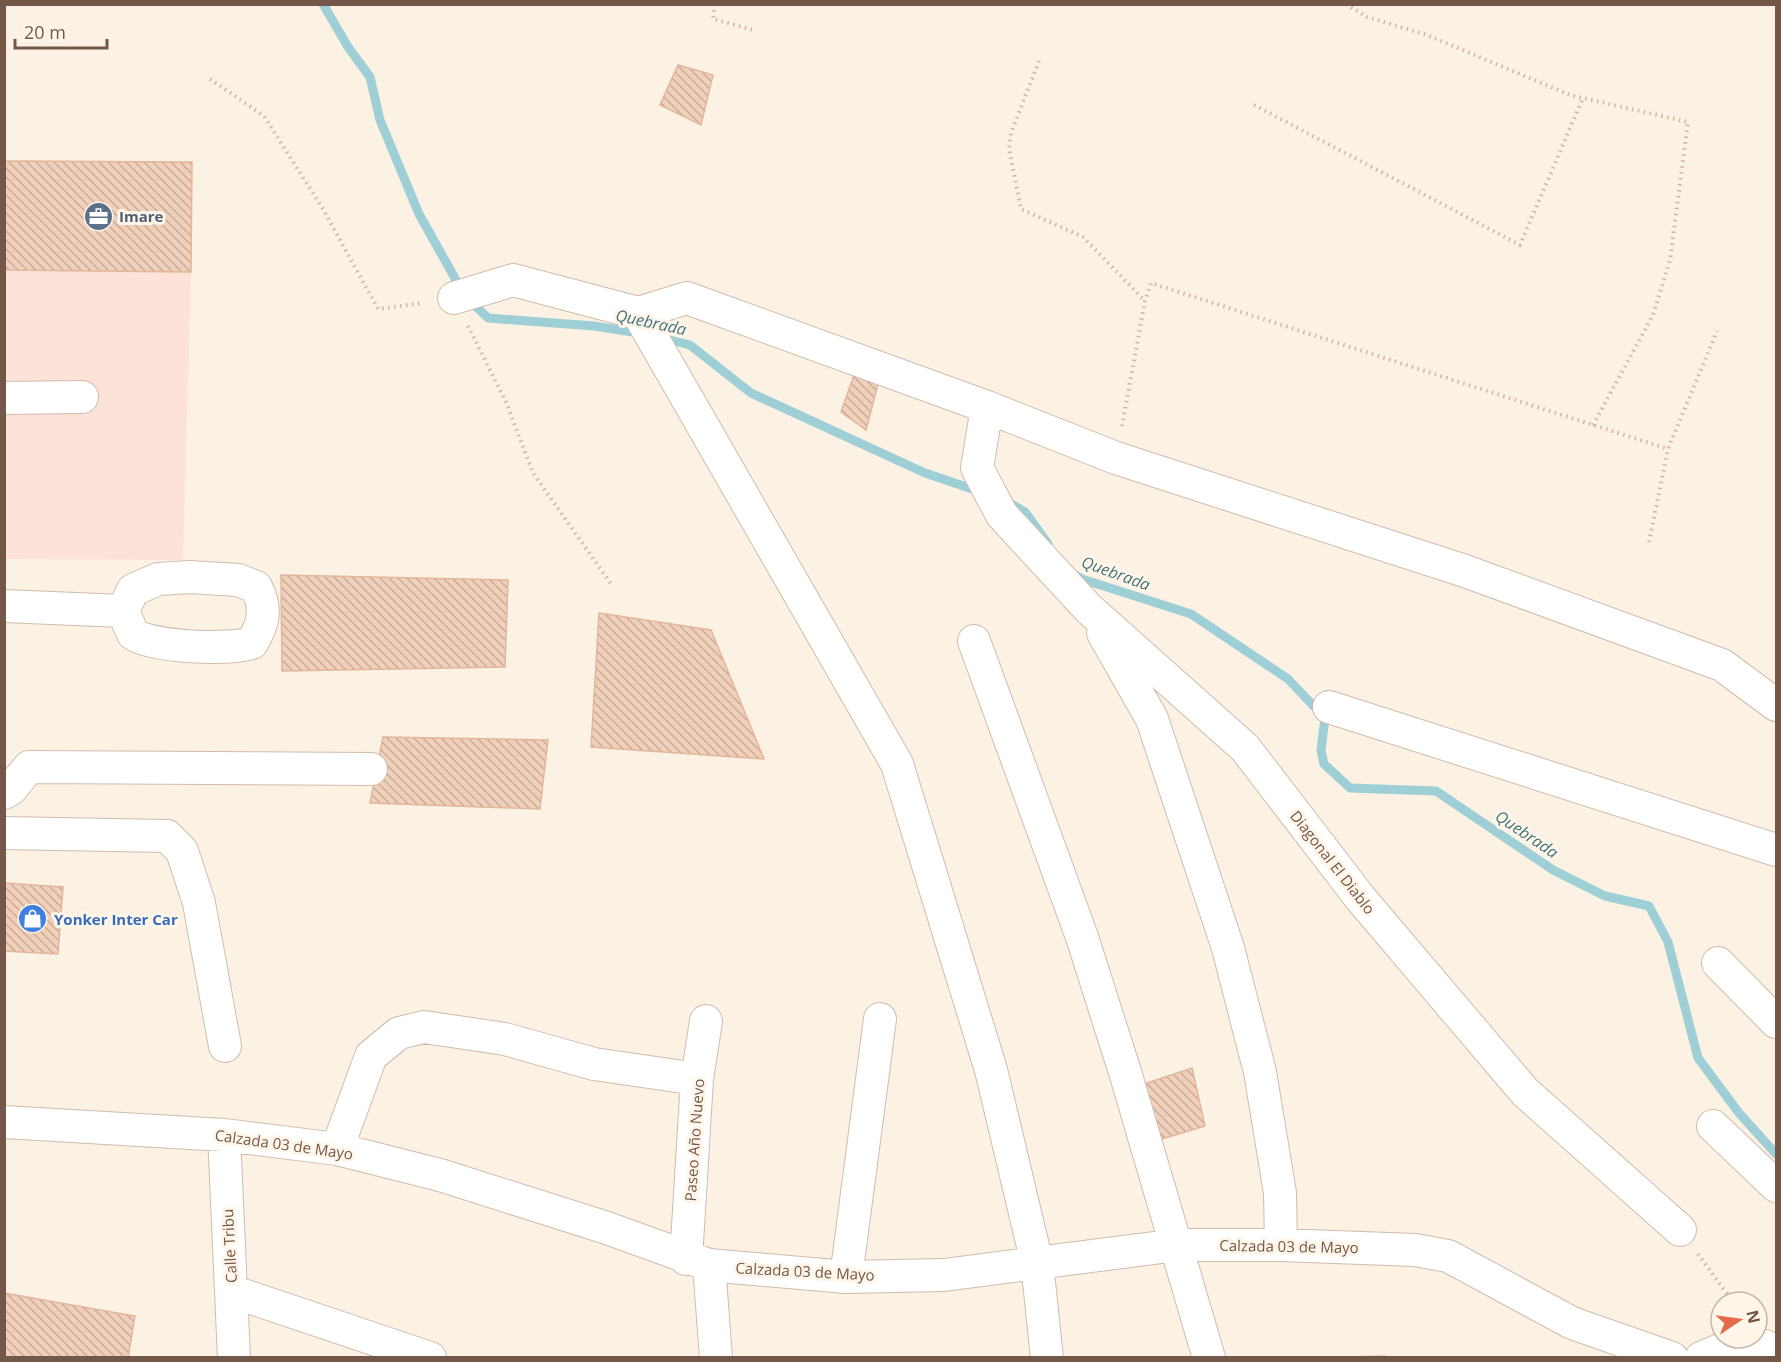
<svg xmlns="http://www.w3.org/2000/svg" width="1781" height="1362" font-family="'Open Sans',sans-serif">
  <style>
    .commercial { fill: #fce2d7 }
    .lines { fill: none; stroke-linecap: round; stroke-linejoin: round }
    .stream { stroke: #9eced6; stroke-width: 9 }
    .building { fill: url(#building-back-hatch); stroke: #e3b69c; stroke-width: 1.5 }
    .minor-casing { stroke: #cfbcad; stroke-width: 34 }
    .path { stroke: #d5b39f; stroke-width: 4; stroke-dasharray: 1.5 4.5; stroke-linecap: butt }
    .minor { stroke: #fff; stroke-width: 32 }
    .labels { text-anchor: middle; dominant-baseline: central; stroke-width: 6; stroke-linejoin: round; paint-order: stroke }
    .service-label { font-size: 15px; font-weight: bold; fill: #4e5e75; stroke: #fff6e9; text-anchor: start }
    .street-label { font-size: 15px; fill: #73584a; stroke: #fff6e9 }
    .shop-label { font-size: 15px; font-weight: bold; fill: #366cbe; stroke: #fff6e9; text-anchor: start }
    .water-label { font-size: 16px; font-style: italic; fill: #41767f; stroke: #fff6e9 }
  </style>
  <defs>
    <pattern id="building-back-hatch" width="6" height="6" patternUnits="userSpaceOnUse" patternTransform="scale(1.5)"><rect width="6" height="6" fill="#f1d0bb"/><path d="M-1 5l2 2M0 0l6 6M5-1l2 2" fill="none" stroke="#c8ac9a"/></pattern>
  </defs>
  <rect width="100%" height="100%" fill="#fcf2e3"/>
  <!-- commercial -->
  <path class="commercial" d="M 5,269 L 191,272 L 183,560 L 5,559 Z"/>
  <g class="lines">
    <!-- stream -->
    <path class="stream" d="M 323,4 L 348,47 L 370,77 L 380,120 L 419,214 L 461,289
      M 469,300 L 488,318 L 594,326 L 639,333
      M 662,338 L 690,345 L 751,393 L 925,473 L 981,492
      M 1006,501 L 1025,512 L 1048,544
      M 1073,574 L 1082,579 L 1191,614 L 1288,679 L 1325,718 L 1321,750 L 1324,764 L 1350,788 L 1436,791 L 1553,870 L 1605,896 L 1649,906 L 1668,942 L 1698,1058 L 1739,1113 L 1776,1154"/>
  </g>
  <!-- building -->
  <path class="building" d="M 678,65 L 713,75 L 701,125 L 660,105 Z
    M 4,161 L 192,162 L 191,272 L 4,270 Z
    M 859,361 L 881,373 L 866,430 L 841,412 Z
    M 281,575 L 508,580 L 505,667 L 282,671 Z
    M 599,613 L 711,630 L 764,759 L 591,747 Z
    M 383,737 L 548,740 L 540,809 L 370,803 Z
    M 4,883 L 63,887 L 58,954 L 4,951 Z
    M 1192,1068 L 1205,1126 L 1152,1142 L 1141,1085 Z
    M 4,1293 L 135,1316 L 128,1358 L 4,1358 Z
    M 1385,1356 L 1385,1358 L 1344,1358 L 1344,1357 Z"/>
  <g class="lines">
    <defs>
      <path id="minor" d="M 454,298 L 513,280 L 638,313 L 687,298 L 987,407 L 1116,458 L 1465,571 L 1722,665 L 1776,705
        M 638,313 L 897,764 L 991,1070 L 1037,1263 L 1047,1358
        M 4,398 L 82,397
        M 987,407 L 977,468 L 1002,515 L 1089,609 L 1245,748 L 1361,899 L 1525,1092 L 1680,1230
        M 190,577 L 238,580 L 256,587 C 267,608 264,623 252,643 C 228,650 155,648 133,634 L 123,611 L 133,590 L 158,579 Z
        M 4,606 L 123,611
        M 1103,633 L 1152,719 L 1228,948 L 1260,1072 L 1280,1193 L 1281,1245
        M 974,641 L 1082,937 L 1125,1072 L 1209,1358
        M 1329,707 L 1776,850
        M 4,793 L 11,789 L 29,767 L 371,769
        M 4,833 L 167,836 L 182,851 L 199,903 L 225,1046
        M 1718,963 L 1776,1022
        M 4,1122 L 224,1135 L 337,1149 L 440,1175 L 607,1228 L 709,1265 L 846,1277 L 944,1275 L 1177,1245 L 1281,1245 L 1415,1250 L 1448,1256 L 1572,1323 L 1672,1358
        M 1713,1126 L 1776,1186
        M 224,1135 L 234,1358
        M 337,1149 L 371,1056 L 399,1033 L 424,1027 L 505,1039 L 594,1064 L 697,1079
        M 686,1259 L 697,1079 L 706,1021
        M 709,1265 L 716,1358
        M 846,1277 L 880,1019
        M 231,1291 L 430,1358
        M 1701,1358 L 1720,1350 L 1765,1346 L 1776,1358"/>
    </defs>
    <!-- minor casing -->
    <use href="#minor" class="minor-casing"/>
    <!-- path -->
    <path class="path" d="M 715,4 L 713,19 L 754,30
      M 1346,4 L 1367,17 L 1427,35 L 1570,95 L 1688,122 L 1670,260 L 1653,315 L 1593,425
      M 1039,61 L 1011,133 L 1009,149 L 1021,209 L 1083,237 L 1145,301
      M 210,79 L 264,116 L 323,209 L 378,309 L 423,303
      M 1254,105 L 1520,245 L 1583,98
      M 468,326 L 506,402 L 533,473 L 611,584
      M 1122,426 L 1145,301 L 1151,283 L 1668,449
      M 1649,542 L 1668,449 L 1717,331
      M 1698,1254 L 1733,1302"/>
    <!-- minor -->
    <use href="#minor" class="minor"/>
  </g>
  <!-- icons -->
  <defs>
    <symbol id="office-disc" viewBox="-11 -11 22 22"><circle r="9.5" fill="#5c6f8a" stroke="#fff6e9"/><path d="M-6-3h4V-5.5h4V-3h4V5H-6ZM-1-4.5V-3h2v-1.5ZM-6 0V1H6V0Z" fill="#fff"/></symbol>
    <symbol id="shop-disc" viewBox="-11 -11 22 22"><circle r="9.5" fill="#3f7fe0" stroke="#fff6e9"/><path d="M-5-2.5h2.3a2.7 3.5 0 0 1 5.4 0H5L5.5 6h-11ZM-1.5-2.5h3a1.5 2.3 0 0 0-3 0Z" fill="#fff"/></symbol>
  </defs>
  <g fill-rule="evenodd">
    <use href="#office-disc" x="82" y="200" width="33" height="33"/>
    <use href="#shop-disc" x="16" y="902" width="33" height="33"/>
  </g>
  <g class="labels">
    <!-- service labels -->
    <g class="service-label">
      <text x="119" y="216">Imare</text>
    </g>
    <!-- street labels -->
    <g class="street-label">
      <text transform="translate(1333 862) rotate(52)">Diagonal El Diablo</text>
      <text transform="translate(694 1140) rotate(-86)">Paseo Año Nuevo</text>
      <text transform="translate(284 1144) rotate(8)">Calzada 03 de Mayo</text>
      <text transform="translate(229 1246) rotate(-93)">Calle Tribu</text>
      <text transform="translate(1289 1246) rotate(1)">Calzada 03 de Mayo</text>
      <text transform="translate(805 1271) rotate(3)">Calzada 03 de Mayo</text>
    </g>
    <!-- shop labels -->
    <g class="shop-label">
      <text x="54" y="919">Yonker Inter Car</text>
    </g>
    <!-- water labels -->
    <g class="water-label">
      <text transform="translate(651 322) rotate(12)">Quebrada</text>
      <text transform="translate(1116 573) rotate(20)">Quebrada</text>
      <text transform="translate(1527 834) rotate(34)">Quebrada</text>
    </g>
  </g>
  <!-- border -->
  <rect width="1781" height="1362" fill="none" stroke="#73584a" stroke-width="12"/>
  <!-- north arrow -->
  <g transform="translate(1739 1320) rotate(77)"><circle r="28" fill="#fff6e9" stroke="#c7b7a9" stroke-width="1.5"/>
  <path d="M0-4.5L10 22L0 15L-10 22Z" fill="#e46b4a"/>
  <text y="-9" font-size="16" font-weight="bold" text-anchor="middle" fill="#73584a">N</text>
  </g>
  <!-- scale -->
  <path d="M15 39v9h92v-9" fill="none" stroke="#73584a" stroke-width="3"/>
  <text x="24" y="39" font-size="18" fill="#73584a" stroke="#fff6e9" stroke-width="4.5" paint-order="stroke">20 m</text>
</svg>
